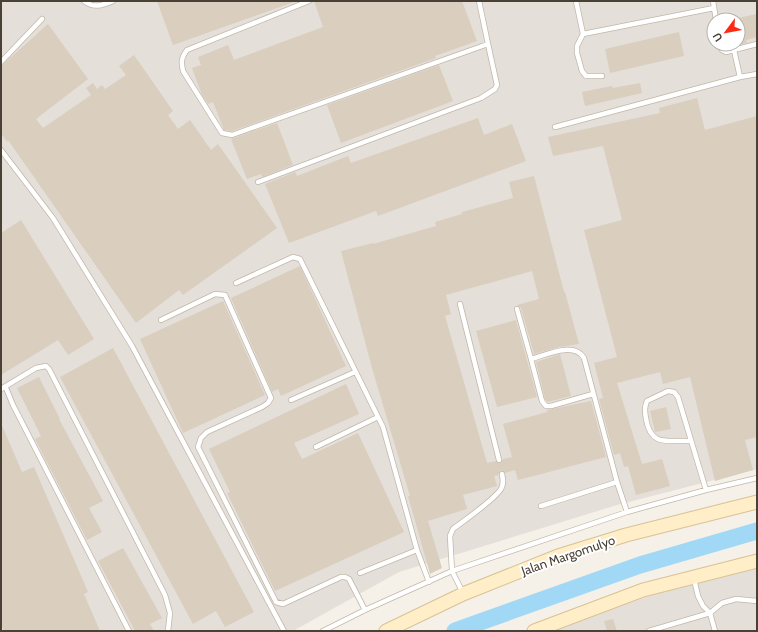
<svg xmlns="http://www.w3.org/2000/svg" width="758" height="632" font-family="Cabin,sans-serif">
  <style>
    .industrial { fill: #e4dfd9; fill-rule: evenodd }
    .lines { fill: none; stroke-linecap: round; stroke-linejoin: round }
    .river { stroke: #a0d8f6; stroke-width: 17 }
    .building { fill: #dacebf }
    .lane-casing { stroke: #c1b7a9; stroke-width: 6 }
    .secondary-casing { stroke: #d8c294; stroke-width: 15 }
    .lane { stroke: #fff; stroke-width: 4.5 }
    .secondary { stroke: #ffeec7; stroke-width: 13 }
    .labels { text-anchor: middle; dominant-baseline: central; stroke-width: 4; stroke-linejoin: round; paint-order: stroke }
    .street-label { font-size: 13px; fill: #494036; stroke: #fff }
  </style>
  <rect width="100%" height="100%" fill="#f5f0e8"/>
  <!-- industrial -->
  <path class="industrial" d="M 1,1 L 757,1 L 757,469 L 617,505 L 399,572 L 293,631 L 1,631 ZM 714,20 L 738,20 L 738,44 L 714,44 Z
    M 757,566 L 757,631 L 550,631 L 658,593 Z"/>
  <g class="lines">
    <!-- river -->
    <path class="river" d="M 455,631 L 640,565 L 757,531"/>
  </g>
  <!-- building -->
  <path class="building" d="M 157,1 L 294,1 L 294,2 L 173,45 Z
    M 314,1 L 462,1 L 477,41 L 435,56 L 436,58 L 232,131 L 224,130 L 213,102 L 208,104 L 202,95 L 192,68 L 201,65 L 198,57 L 228,45 L 234,60 L 323,27 Z
    M 757,14 L 757,37 L 746,40 L 747,43 L 738,45 L 738,18 Z
    M 48,24 L 88,79 L 36,119 L 43,128 L 91,95 L 86,88 L 93,83 L 97,89 L 102,85 L 105,89 L 126,75 L 119,66 L 134,55 L 173,111 L 168,115 L 178,129 L 190,120 L 211,150 L 218,144 L 277,228 L 183,295 L 179,290 L 136,323 L 8,140 L 7,142 L 1,133 L 1,66 Z
    M 679,32 L 684,56 L 610,73 L 605,49 Z
    M 439,65 L 453,101 L 341,143 L 327,105 Z
    M 640,83 L 642,93 L 585,106 L 582,92 L 612,86 L 613,88 Z
    M 697,98 L 705,130 L 757,116 L 757,437 L 745,440 L 753,470 L 715,481 L 690,377 L 663,384 L 660,372 L 617,383 L 642,464 L 662,459 L 670,486 L 636,495 L 628,466 L 624,467 L 620,453 L 614,455 L 599,399 L 603,398 L 594,363 L 617,357 L 584,230 L 622,220 L 603,146 L 553,156 L 548,137 L 660,113 L 659,108 Z
    M 478,118 L 484,135 L 512,124 L 526,161 L 378,216 L 376,211 L 289,243 L 265,184 L 295,172 L 297,176 L 348,156 L 351,163 Z
    M 277,123 L 293,165 L 262,177 L 261,174 L 247,179 L 231,139 Z
    M 534,176 L 564,292 L 565,292 L 579,344 L 559,347 L 534,354 L 521,308 L 517,305 L 539,299 L 532,271 L 446,295 L 451,314 L 445,316 L 487,463 L 496,461 L 500,463 L 503,459 L 512,457 L 503,424 L 547,412 L 547,410 L 591,401 L 606,457 L 518,480 L 515,470 L 505,473 L 501,470 L 498,475 L 494,476 L 497,486 L 463,495 L 467,509 L 428,521 L 442,568 L 430,574 L 408,496 L 410,496 L 372,368 L 341,251 L 373,243 L 373,244 L 436,226 L 435,222 L 462,214 L 462,212 L 513,198 L 509,182 Z
    M 21,220 L 94,339 L 68,355 L 58,340 L 1,375 L 1,233 Z
    M 300,266 L 346,366 L 281,396 L 278,389 L 272,392 L 231,298 Z
    M 223,301 L 265,395 L 183,433 L 140,339 Z
    M 516,320 L 537,397 L 497,407 L 476,331 Z
    M 113,348 L 254,612 L 225,627 L 216,611 L 193,624 L 60,377 Z
    M 560,354 L 571,396 L 548,402 L 545,399 L 536,362 Z
    M 39,377 L 60,419 L 59,419 L 103,501 L 89,508 L 102,532 L 87,540 L 35,439 L 41,436 L 17,388 Z
    M 346,384 L 359,414 L 294,443 L 302,459 L 358,433 L 404,532 L 275,591 L 227,493 L 230,492 L 209,449 Z
    M 666,407 L 671,429 L 655,432 L 650,411 Z
    M 1,423 L 22,472 L 34,467 L 88,592 L 84,594 L 100,631 L 4,631 L 1,624 Z
    M 123,548 L 162,618 L 150,624 L 154,631 L 135,631 L 98,561 Z
    M 613,619 L 617,631 L 607,631 L 604,621 Z"/>
  <g class="lines">
    <defs>
      <path id="lane" d="M 84,1 C 94,9 103,5 113,1
        M 309,1 L 187,50 C 181,58 181,62 183,71 L 222,133 L 232,135 L 488,44 L 479,1
        M 576,1 L 583,34 L 577,46 L 577,53 L 582,71 L 586,76 L 602,76
        M 713,1 L 716,20
        M 583,34 L 714,8
        M 720,44 L 722,50 L 726,52 L 757,44
        M 1,62 L 42,19
        M 740,77 L 757,74
        M 555,127 L 740,77 L 734,50
        M 1,150 L 53,218 L 132,346 L 284,631
        M 258,182 L 481,98 L 495,89 L 497,85 L 488,44
        M 236,283 L 293,257 L 300,259 L 383,427 L 417,550 L 429,582
        M 460,304 L 499,460
        M 517,309 L 531,359
        M 161,320 L 215,294 L 225,295 L 271,398 L 268,403 L 262,407 L 207,432 L 201,438 L 198,447 L 276,602 L 283,604 L 341,577 L 345,577 L 349,579 L 365,610
        M 6,388 L 13,405 L 129,631
        M 1,389 L 36,368 L 46,366 L 49,369 L 165,595 L 170,613 L 168,631
        M 593,394 L 551,406 L 546,406 L 542,401 L 531,359 C 546,355 574,341 584,358 L 617,482
        M 291,400 L 355,372
        M 690,441 C 667,440 651,447 646,419 C 645,412 644,408 647,401 L 668,391 L 674,392 L 678,397 L 706,490
        M 316,447 L 378,417
        M 541,506 L 617,482 L 627,512
        M 360,573 L 417,550
        M 694,579 L 698,596 L 703,606 L 710,613 L 715,631
        M 463,593 L 452,571 L 450,536 L 453,529 C 466,519 493,501 501,489 C 504,484 503,479 502,474
        M 323,631 L 365,610 L 452,571 L 627,512 L 706,490 L 757,478
        M 649,631 L 710,613 L 722,603 L 736,599 L 757,601"/>
      <path id="secondary" d="M 386,631 L 463,594 L 558,556 L 626,535 L 757,502
        M 534,631 L 643,590 L 757,561"/>
    </defs>
    <!-- lane casing -->
    <use href="#lane" class="lane-casing"/>
    <!-- secondary casing -->
    <use href="#secondary" class="secondary-casing"/>
    <!-- lane -->
    <use href="#lane" class="lane"/>
    <!-- secondary -->
    <use href="#secondary" class="secondary"/>
  </g>
  <g class="labels">
    <!-- street labels -->
    <g class="street-label">
      <text transform="translate(568 555) rotate(-19)">Jalan Margomulyo</text>
    </g>
  </g>
  <!-- border -->
  <rect width="758" height="632" fill="none" stroke="#494036" stroke-width="4"/>
  <!-- north arrow -->
  <g transform="translate(726 32) rotate(238)"><circle r="19" fill="#ffffff" stroke="#b6b3af"/>
  <path d="M0-3L7 15L0 10L-7 15Z" fill="#ff2914"/>
  <text y="-6" font-size="11" font-weight="bold" text-anchor="middle" fill="#494036">U</text>
  </g>
</svg>
